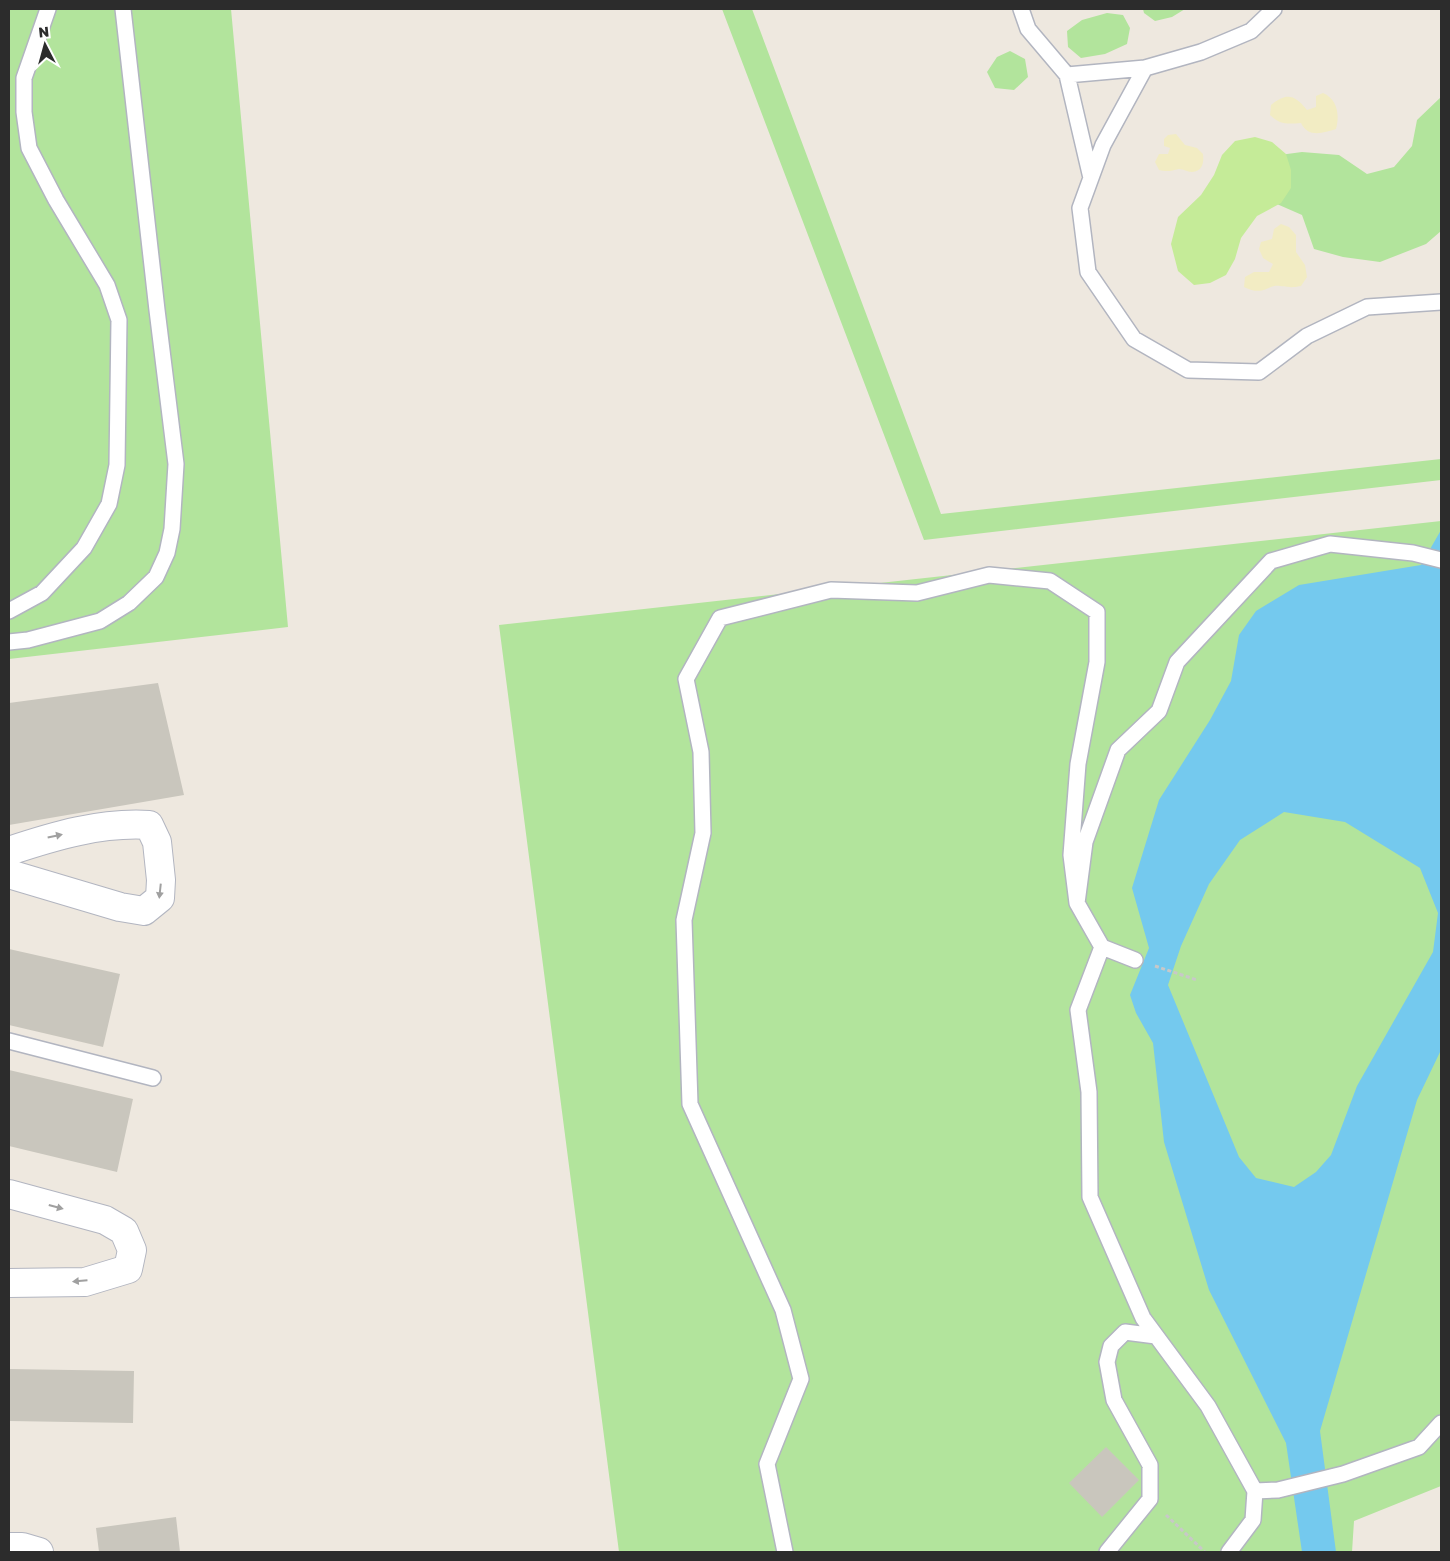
<svg xmlns="http://www.w3.org/2000/svg" width="1450" height="1561" font-family="'Golos Text',sans-serif">
  <style>
    .green { fill: #b2e49c }
    .sand { fill: #f2ecc3 }
    .pitch { fill: #c5eb98 }
    .water { fill: #74c9ee; fill-rule: evenodd }
    .building { fill: #c9c6bd }
    .lines { fill: none; stroke-linecap: round; stroke-linejoin: round }
    .service-casing { stroke: #b2b5c0; stroke-width: 18 }
    .minor-casing { stroke: #b2b5c0; stroke-width: 30 }
    .path { stroke: #c8c8c8; stroke-width: 3; stroke-dasharray: 4 2.5; stroke-linecap: butt }
    .service { stroke: #fff; stroke-width: 15 }
    .minor { stroke: #fff; stroke-width: 28 }
    .oneway { fill: #a0a0a0 }
  </style>
  <rect width="100%" height="100%" fill="#eee8df"/>
  <!-- green -->
  <path class="green" d="M 9,9 L 231,9 L 288,627 L 9,659 Z
    M 722,9 L 752,9 L 941,514 L 1441,459 L 1441,480 L 924,540 Z
    M 1143,9 L 1185,9 L 1172,17 L 1155,21 L 1144,13 Z
    M 1107,13 L 1123,15 L 1130,28 L 1127,44 L 1105,54 L 1081,58 L 1068,47 L 1067,31 L 1082,20 Z
    M 1010,51 L 1025,59 L 1028,77 L 1014,90 L 995,88 L 987,72 L 997,57 Z
    M 1441,97 L 1441,231 L 1426,244 L 1380,262 L 1343,257 L 1314,249 L 1302,215 L 1270,201 L 1272,156 L 1302,152 L 1339,155 L 1367,174 L 1394,167 L 1412,146 L 1417,120 Z
    M 1441,521 L 1441,1486 L 1354,1521 L 1352,1552 L 619,1552 L 499,625 Z"/>
  <!-- sand -->
  <path class="sand" d="M 1323,93 C 1337,99 1340,114 1336,129 C 1323,133 1308,138 1301,123 C 1288,124 1280,125 1270,115 L 1271,105 C 1287,92 1295,95 1307,110 L 1316,107 L 1316,96 Z
    M 1176,134 L 1185,145 L 1197,148 L 1203,154 C 1204,162 1203,171 1192,172 C 1187,172 1184,169 1179,169 C 1171,171 1167,172 1159,170 L 1155,162 L 1159,154 L 1168,154 L 1170,148 L 1164,146 L 1164,139 L 1168,135 Z
    M 1281,224 L 1289,227 L 1296,235 L 1296,252 L 1305,265 L 1307,277 L 1301,286 C 1290,288 1291,287 1280,286 C 1267,284 1264,297 1244,287 L 1245,277 L 1254,272 L 1269,272 L 1273,264 L 1263,258 L 1259,249 L 1261,242 L 1272,239 L 1274,229 Z"/>
  <!-- pitch -->
  <path class="pitch" d="M 1255,137 L 1272,142 L 1286,154 L 1291,170 L 1291,188 L 1281,203 L 1257,216 L 1241,238 L 1235,259 L 1226,275 L 1210,283 L 1194,285 L 1178,271 L 1171,244 L 1178,217 L 1201,195 L 1214,175 L 1222,155 L 1235,141 Z"/>
  <!-- water -->
  <path class="water" d="M 1441,530 L 1441,1050 L 1417,1100 L 1320,1431 L 1336,1552 L 1302,1552 L 1286,1443 L 1209,1290 L 1164,1142 L 1153,1043 L 1136,1013 L 1130,995 L 1149,948 L 1132,888 L 1159,800 L 1210,720 L 1231,681 L 1239,635 L 1256,611 L 1299,585 L 1421,565 ZM 1284,812 L 1345,822 L 1420,868 L 1438,913 L 1433,952 L 1357,1086 L 1331,1155 L 1316,1172 L 1294,1187 L 1256,1178 L 1239,1157 L 1168,985 L 1181,946 L 1209,884 L 1240,840 Z"/>
  <!-- building -->
  <path class="building" d="M 158,683 L 184,795 L 9,825 L 9,703 Z
    M 9,949 L 120,974 L 103,1047 L 9,1025 Z
    M 9,1070 L 133,1099 L 117,1172 L 9,1146 Z
    M 9,1369 L 134,1371 L 133,1423 L 9,1421 Z
    M 1106,1447 L 1139,1480 L 1102,1517 L 1069,1483 Z
    M 176,1517 L 180,1552 L 99,1552 L 96,1528 Z"/>
  <g class="lines">
    <defs>
      <path id="service" d="M 1021,9 L 1028,29 L 1067,75 L 1091,178
        M 1274,9 L 1251,31 L 1201,52 L 1145,68 L 1103,145 L 1080,208 L 1088,272 L 1134,339 L 1188,370 L 1259,372 L 1307,336 L 1367,307 L 1441,302
        M 1067,75 L 1145,68
        M 9,611 L 42,593 L 84,548 L 109,504 L 117,465 L 119,320 L 107,285 L 56,200 L 29,148 L 24,112 L 24,78 L 48,9
        M 9,642 L 28,640 L 100,621 L 129,603 L 156,577 L 167,553 L 172,529 L 176,464 L 157,310 L 123,9
        M 1102,947 L 1077,903 L 1085,842 L 1118,750 L 1159,711 L 1177,662 L 1271,561 L 1330,544 L 1413,553 L 1441,560
        M 1135,960 L 1102,947 L 1078,1010 L 1089,1092 L 1090,1197 L 1143,1318 L 1208,1406 L 1255,1491
        M 9,1041 L 153,1078
        M 785,1552 L 767,1464 L 801,1379 L 783,1310 L 690,1104 L 684,920 L 703,833 L 701,752 L 686,679 L 720,618 L 831,590 L 917,593 L 989,575 L 1050,581 L 1097,612 L 1097,662 L 1078,764 L 1071,855 L 1077,903
        M 1107,1552 L 1150,1499 L 1150,1465 L 1114,1400 L 1107,1362 L 1111,1346 L 1125,1332 L 1156,1336
        M 1229,1552 L 1253,1520 L 1255,1491 L 1278,1490 L 1343,1474 L 1419,1447 L 1441,1423"/>
      <path id="minor" d="M 9,851 C 54,836 101,822 149,825 L 157,842 L 161,880 L 160,898 L 144,911 L 120,907 L 9,874
        M 9,1194 L 105,1220 L 124,1231 L 132,1250 L 128,1269 L 85,1282 L 9,1283
        M 9,1547 L 22,1547 L 39,1552"/>
    </defs>
    <!-- service casing -->
    <use href="#service" class="service-casing"/>
    <!-- minor casing -->
    <use href="#minor" class="minor-casing"/>
    <!-- path -->
    <path class="path" d="M 1155,966 L 1197,980
      M 1166,1515 L 1205,1552"/>
    <!-- service -->
    <use href="#service" class="service"/>
    <!-- minor -->
    <use href="#minor" class="minor"/>
  </g>
  <!-- one-way arrows -->
  <defs><path id="oneway-solid" d="M-6-.8H1V-3.2L6.5 0L1 3.2V.8H-6Z" transform="scale(1.25)"/></defs>
  <g class="oneway">
    <use href="#oneway-solid" transform="translate(55 836) rotate(-12)"/>
    <use href="#oneway-solid" transform="translate(160 891) rotate(96)"/>
    <use href="#oneway-solid" transform="translate(56 1207) rotate(15)"/>
    <use href="#oneway-solid" transform="translate(80 1281) rotate(175)"/>
  </g>
  <!-- border -->
  <rect width="1450" height="1561" fill="none" stroke="#2c2c2c" stroke-width="20"/>
  <!-- north arrow -->
  <g transform="translate(45 45) rotate(354)" stroke="#ffffff" stroke-width="4" paint-order="stroke">
  <path d="M0-4L9 19L0 12L-9 19Z" fill="#2c2c2c"/>
  <text y="-8" font-size="14" font-weight="bold" text-anchor="middle" fill="#2c2c2c">N</text>
  </g>
</svg>
